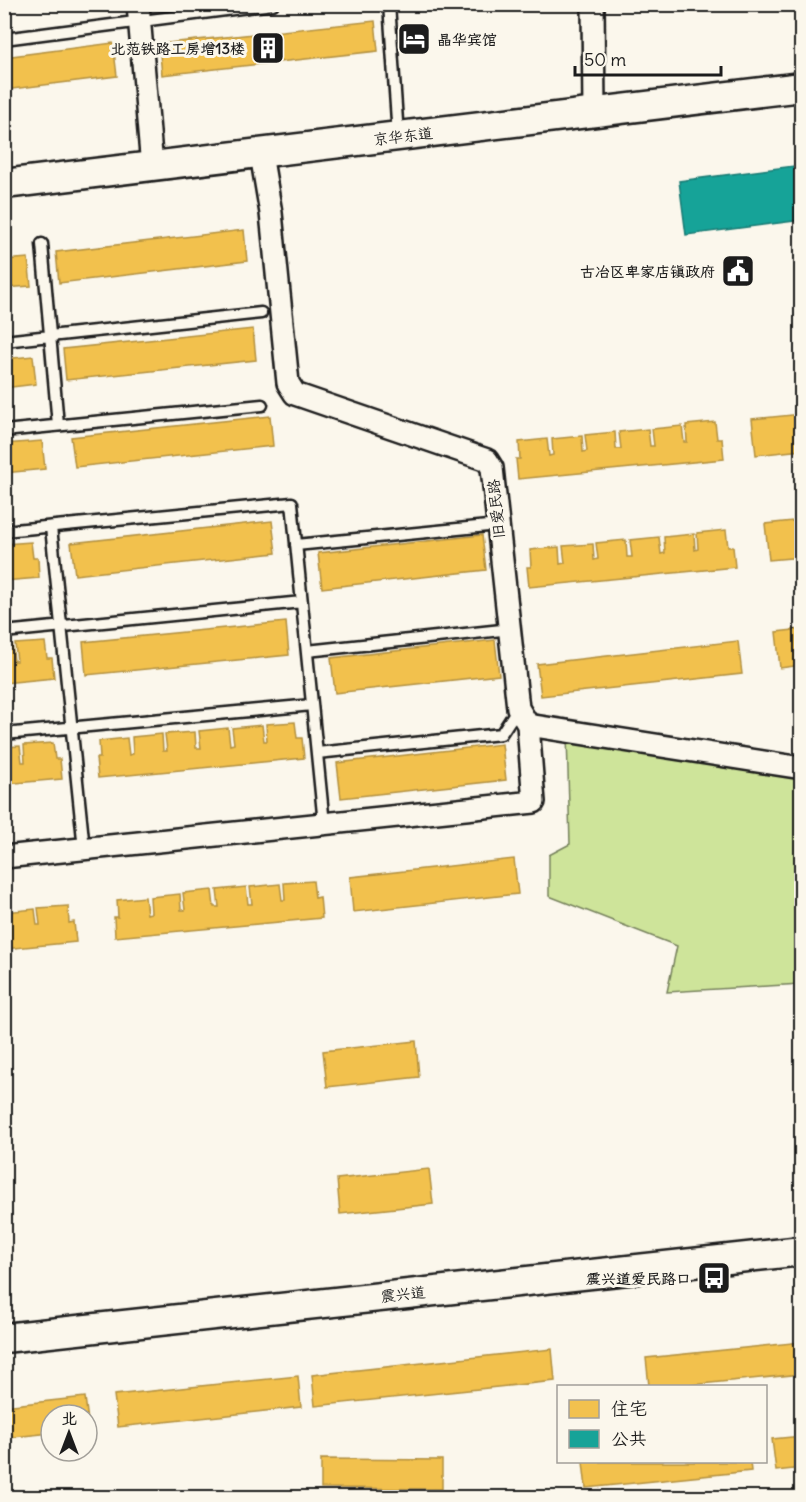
<svg xmlns="http://www.w3.org/2000/svg" width="806" height="1502" font-family="Delius,'LXGW WenKai TC',sans-serif">
  <style>
    .green { fill: #cee49a; stroke: #75805b; stroke-width: 1.5 }
    .homes { fill: #f2c14e; stroke: #b2903f; stroke-width: 1.5 }
    .public { fill: #17a398; stroke: #187a73; stroke-width: 1.5 }
    .lines { fill: none; stroke-linecap: round; stroke-linejoin: round }
    .lane-casing { stroke: #1c1c1c; stroke-width: 15 }
    .street-casing { stroke: #1c1c1c; stroke-width: 26 }
    .secondary-casing { stroke: #1c1c1c; stroke-width: 33 }
    .lane { stroke: #fbf7ec; stroke-width: 10 }
    .street { stroke: #fbf7ec; stroke-width: 21 }
    .secondary { stroke: #fbf7ec; stroke-width: 28 }
    .labels { text-anchor: middle; dominant-baseline: central; stroke-width: 6; stroke-linejoin: round; paint-order: stroke }
    .poi-label { font-size: 15px; font-weight: bold; fill: #1c1c1c; stroke: #fbf7ec; text-anchor: end }
    .street-label { font-size: 15px; fill: #1c1c1c; stroke: #fbf7ec }
  </style>
  <rect width="100%" height="100%" fill="#fbf7ec"/>
  <filter id="ink" filterUnits="userSpaceOnUse"><feTurbulence type="fractalNoise" baseFrequency=".0167" numOctaves="2"/><feDisplacementMap in="SourceGraphic" scale="12" xChannelSelector="R" yChannelSelector="G"/><feConvolveMatrix kernelMatrix="1 2 1 2 8 2 1 2 1" color-interpolation-filters="sRGB"/></filter>
  <g filter="url(#ink)">
    <!-- green -->
    <path class="green" d="M 567,734 L 801,768 L 801,984 L 667,992 L 677,946 L 549,896 L 549,855 L 570,844 Z"/>
    <!-- homes -->
    <path class="homes" d="M 375,21 L 378,51 L 162,75 L 159,44 Z
      M 113,43 L 117,76 L 4,90 L 4,57 Z
      M 244,230 L 247,261 L 59,283 L 56,252 Z
      M 28,258 L 31,286 L 4,288 L 4,260 Z
      M 253,329 L 256,360 L 66,380 L 63,349 Z
      M 33,356 L 36,384 L 4,388 L 4,359 Z
      M 802,414 L 802,450 L 756,455 L 752,419 Z
      M 270,416 L 273,446 L 75,467 L 71,437 Z
      M 715,422 L 717,439 L 722,439 L 724,459 L 518,479 L 516,459 L 520,459 L 519,442 L 547,439 L 549,456 L 553,455 L 552,439 L 582,436 L 583,452 L 587,451 L 585,435 L 615,432 L 616,449 L 621,449 L 619,432 L 648,429 L 650,446 L 654,446 L 652,429 L 682,426 L 684,442 L 687,442 L 686,425 Z
      M 42,441 L 45,469 L 4,473 L 4,444 Z
      M 802,520 L 802,557 L 769,560 L 765,524 Z
      M 272,521 L 276,553 L 75,575 L 71,543 Z
      M 726,530 L 728,547 L 733,547 L 735,567 L 529,587 L 527,567 L 531,567 L 530,550 L 559,547 L 560,564 L 565,563 L 563,546 L 593,544 L 594,560 L 598,559 L 596,543 L 626,540 L 627,557 L 632,557 L 630,540 L 659,537 L 661,554 L 665,553 L 664,537 L 694,534 L 695,550 L 698,549 L 697,533 Z
      M 482,535 L 486,570 L 322,588 L 318,553 Z
      M 31,542 L 33,558 L 38,558 L 39,578 L 4,581 L 4,544 Z
      M 286,622 L 289,655 L 86,675 L 83,642 Z
      M 802,629 L 802,665 L 780,668 L 776,632 Z
      M 495,640 L 499,675 L 335,693 L 331,658 Z
      M 738,641 L 742,674 L 541,696 L 537,664 Z
      M 45,642 L 47,658 L 52,658 L 54,678 L 4,683 L 4,646 L 12,645 L 14,661 L 17,661 L 15,644 Z
      M 295,722 L 297,738 L 302,738 L 304,758 L 98,778 L 96,758 L 100,758 L 99,741 L 127,738 L 129,755 L 133,754 L 132,737 L 162,734 L 163,751 L 167,751 L 165,734 L 195,732 L 196,748 L 201,748 L 199,731 L 228,728 L 230,745 L 234,744 L 232,728 L 262,725 L 264,741 L 267,741 L 266,724 Z
      M 53,743 L 55,759 L 60,759 L 62,779 L 4,784 L 4,747 L 20,746 L 22,762 L 25,762 L 24,745 Z
      M 502,744 L 506,780 L 341,798 L 337,763 Z
      M 514,859 L 518,894 L 353,912 L 350,877 Z
      M 313,881 L 315,898 L 320,897 L 322,918 L 115,937 L 114,917 L 118,917 L 117,900 L 145,897 L 147,914 L 151,913 L 150,897 L 180,894 L 181,910 L 185,910 L 183,893 L 212,890 L 214,907 L 219,907 L 217,890 L 246,887 L 248,904 L 252,904 L 250,887 L 280,884 L 282,900 L 285,900 L 284,883 Z
      M 68,906 L 69,923 L 74,922 L 76,942 L 4,949 L 5,912 L 35,909 L 37,925 L 40,925 L 38,908 Z
      M 416,1041 L 419,1077 L 327,1087 L 323,1051 Z
      M 429,1169 L 433,1204 L 340,1214 L 337,1179 Z
      M 802,1342 L 802,1374 L 680,1386 L 649,1386 L 646,1358 Z
      M 552,1349 L 555,1381 L 315,1406 L 312,1375 Z
      M 298,1376 L 301,1407 L 118,1427 L 114,1395 Z
      M 85,1397 L 89,1429 L 87,1415 L 51,1415 L 51,1433 L 4,1438 L 4,1406 Z
      M 802,1436 L 802,1468 L 776,1471 L 772,1439 Z
      M 321,1459 L 442,1460 L 442,1489 L 321,1488 Z
      M 583,1462 L 750,1462 L 751,1471 L 586,1488 Z"/>
    <!-- public -->
    <path class="public" d="M 802,165 L 802,220 L 686,235 L 679,181 Z"/>
    <g class="lines">
      <defs>
        <path id="lane" d="M 389,4 L 398,136
          M 4,39 L 273,4
          M 42,244 L 58,425
          M 4,341 L 261,313
          M 4,431 L 262,405
          M 51,527 L 84,849
          M 4,531 L 292,503 L 324,824
          M 296,545 L 498,525
          M 4,632 L 302,602
          M 307,651 L 511,629
          M 4,734 L 312,705
          M 317,753 L 501,734 L 518,708"/>
        <path id="street" d="M 138,4 L 152,167
          M 593,4 L 594,113
          M 261,154 L 271,213 L 288,383 L 295,394 L 487,460 L 492,468 L 518,708 L 528,725 L 802,768
          M 4,857 L 534,802 L 528,725"/>
        <path id="secondary" d="M 4,184 L 802,87
          M 4,1338 L 802,1251"/>
      </defs>
      <!-- lane casing -->
      <use href="#lane" class="lane-casing"/>
      <!-- street casing -->
      <use href="#street" class="street-casing"/>
      <!-- secondary casing -->
      <use href="#secondary" class="secondary-casing"/>
      <!-- lane -->
      <use href="#lane" class="lane"/>
      <!-- street -->
      <use href="#street" class="street"/>
      <!-- secondary -->
      <use href="#secondary" class="secondary"/>
    </g>
  </g>
  <!-- icons -->
  <defs>
    <symbol id="hotel-square" viewBox="-11 -11 22 22"><rect x="-9" y="-9" width="18" height="18" rx="4" fill="#1c1c1c" stroke="#fbf7ec"/><path d="M-6-4.5h1.5V1H6V5H4.5V3h-9V5H-6ZM-4 0a1.8 1.8 0 1 1 3.6 0ZM.5 0V-2.5h3Q6-2.5 6 0Z" fill="#fff"/></symbol>
    <symbol id="building-square" viewBox="-11 -11 22 22"><rect x="-9" y="-9" width="18" height="18" rx="4" fill="#1c1c1c" stroke="#fbf7ec"/><path d="M-4-6H4V6H1V3H-1V6H-4ZM-2.5-4.3h1.7v1.8h-1.7ZM.8-4.3h1.7v1.8H.8ZM-2.5-1h1.7V.8h-1.7ZM.8-1h1.7V.8H.8Z" fill="#fff"/></symbol>
    <symbol id="civic-square" viewBox="-11 -11 22 22"><rect x="-9" y="-9" width="18" height="18" rx="4" fill="#1c1c1c" stroke="#fbf7ec"/><path d="M-.6-6.5H3V-4.5H.6V-3L4-1V1h2V6H-6V1h2V-1L-.6-3ZM-1.2 2.5V6h2.4V2.5Z" fill="#fff"/></symbol>
    <symbol id="bus-square" viewBox="-11 -11 22 22"><rect x="-9" y="-9" width="18" height="18" rx="4" fill="#1c1c1c" stroke="#fbf7ec"/><path d="M-5-6H5V4H4V6H2V4H-2V6H-4V4H-5ZM-3.5-4V0h7V-4ZM-3.5 1.2v1.5H-2V1.2ZM2 1.2v1.5H3.5V1.2Z" fill="#fff"/></symbol>
  </defs>
  <g fill-rule="evenodd">
    <use href="#hotel-square" x="395" y="20" width="38" height="38"/>
    <use href="#building-square" x="249" y="29" width="38" height="38"/>
    <use href="#civic-square" x="719" y="252" width="38" height="38"/>
    <use href="#bus-square" x="695" y="1259" width="38" height="38"/>
  </g>
  <g class="labels">
    <!-- poi labels -->
    <g class="poi-label">
      <text x="437" y="39" text-anchor="start">晶华宾馆</text>
      <text x="245" y="48">北范铁路工房增13楼</text>
      <text x="715" y="271">古冶区卑家店镇政府</text>
      <text x="691" y="1278">震兴道爱民路口</text>
    </g>
    <!-- street labels -->
    <g class="street-label">
      <text transform="translate(403 136) rotate(-7)">京华东道</text>
      <text transform="translate(496 509) rotate(-96)">旧爱民路</text>
      <text transform="translate(403 1294) rotate(-6)">震兴道</text>
    </g>
  </g>
  <!-- margin -->
  <rect width="806" height="1502" fill="none" stroke="#fbf7ec" stroke-width="24"/>
  <rect x="12" y="12" width="782" height="1478" fill="none" stroke="#1c1c1c" stroke-width="2" filter="url(#ink)"/>
  <!-- legend -->
  <rect x="557" y="1385" width="210" height="78" fill="#fbf7ec" stroke="#a29f99" stroke-width="1.5"/>
  <rect x="569" y="1400" width="30" height="18" fill="#f2c14e" stroke="#a29f99" stroke-width="1.5"/>
  <text x="611" y="1415" font-size="18" fill="#1c1c1c">住宅</text>
  <rect x="569" y="1430" width="30" height="18" fill="#17a398" stroke="#a29f99" stroke-width="1.5"/>
  <text x="611" y="1445" font-size="18" fill="#1c1c1c">公共</text>
  <!-- north arrow -->
  <g transform="translate(69 1433)"><circle r="28" fill="#fbf7ec" stroke="#a29f99" stroke-width="1.5"/>
  <path d="M0-4.5L10 22L0 15L-10 22Z" fill="#1c1c1c"/>
  <text y="-9" font-size="16" font-weight="bold" text-anchor="middle" fill="#1c1c1c">北</text>
  </g>
  <!-- scale -->
  <path d="M575 66v9h146v-9" fill="none" stroke="#1c1c1c" stroke-width="3"/>
  <text x="584" y="66" font-size="18" fill="#1c1c1c" stroke="#fbf7ec" stroke-width="4.5" paint-order="stroke">50 m</text>
</svg>
